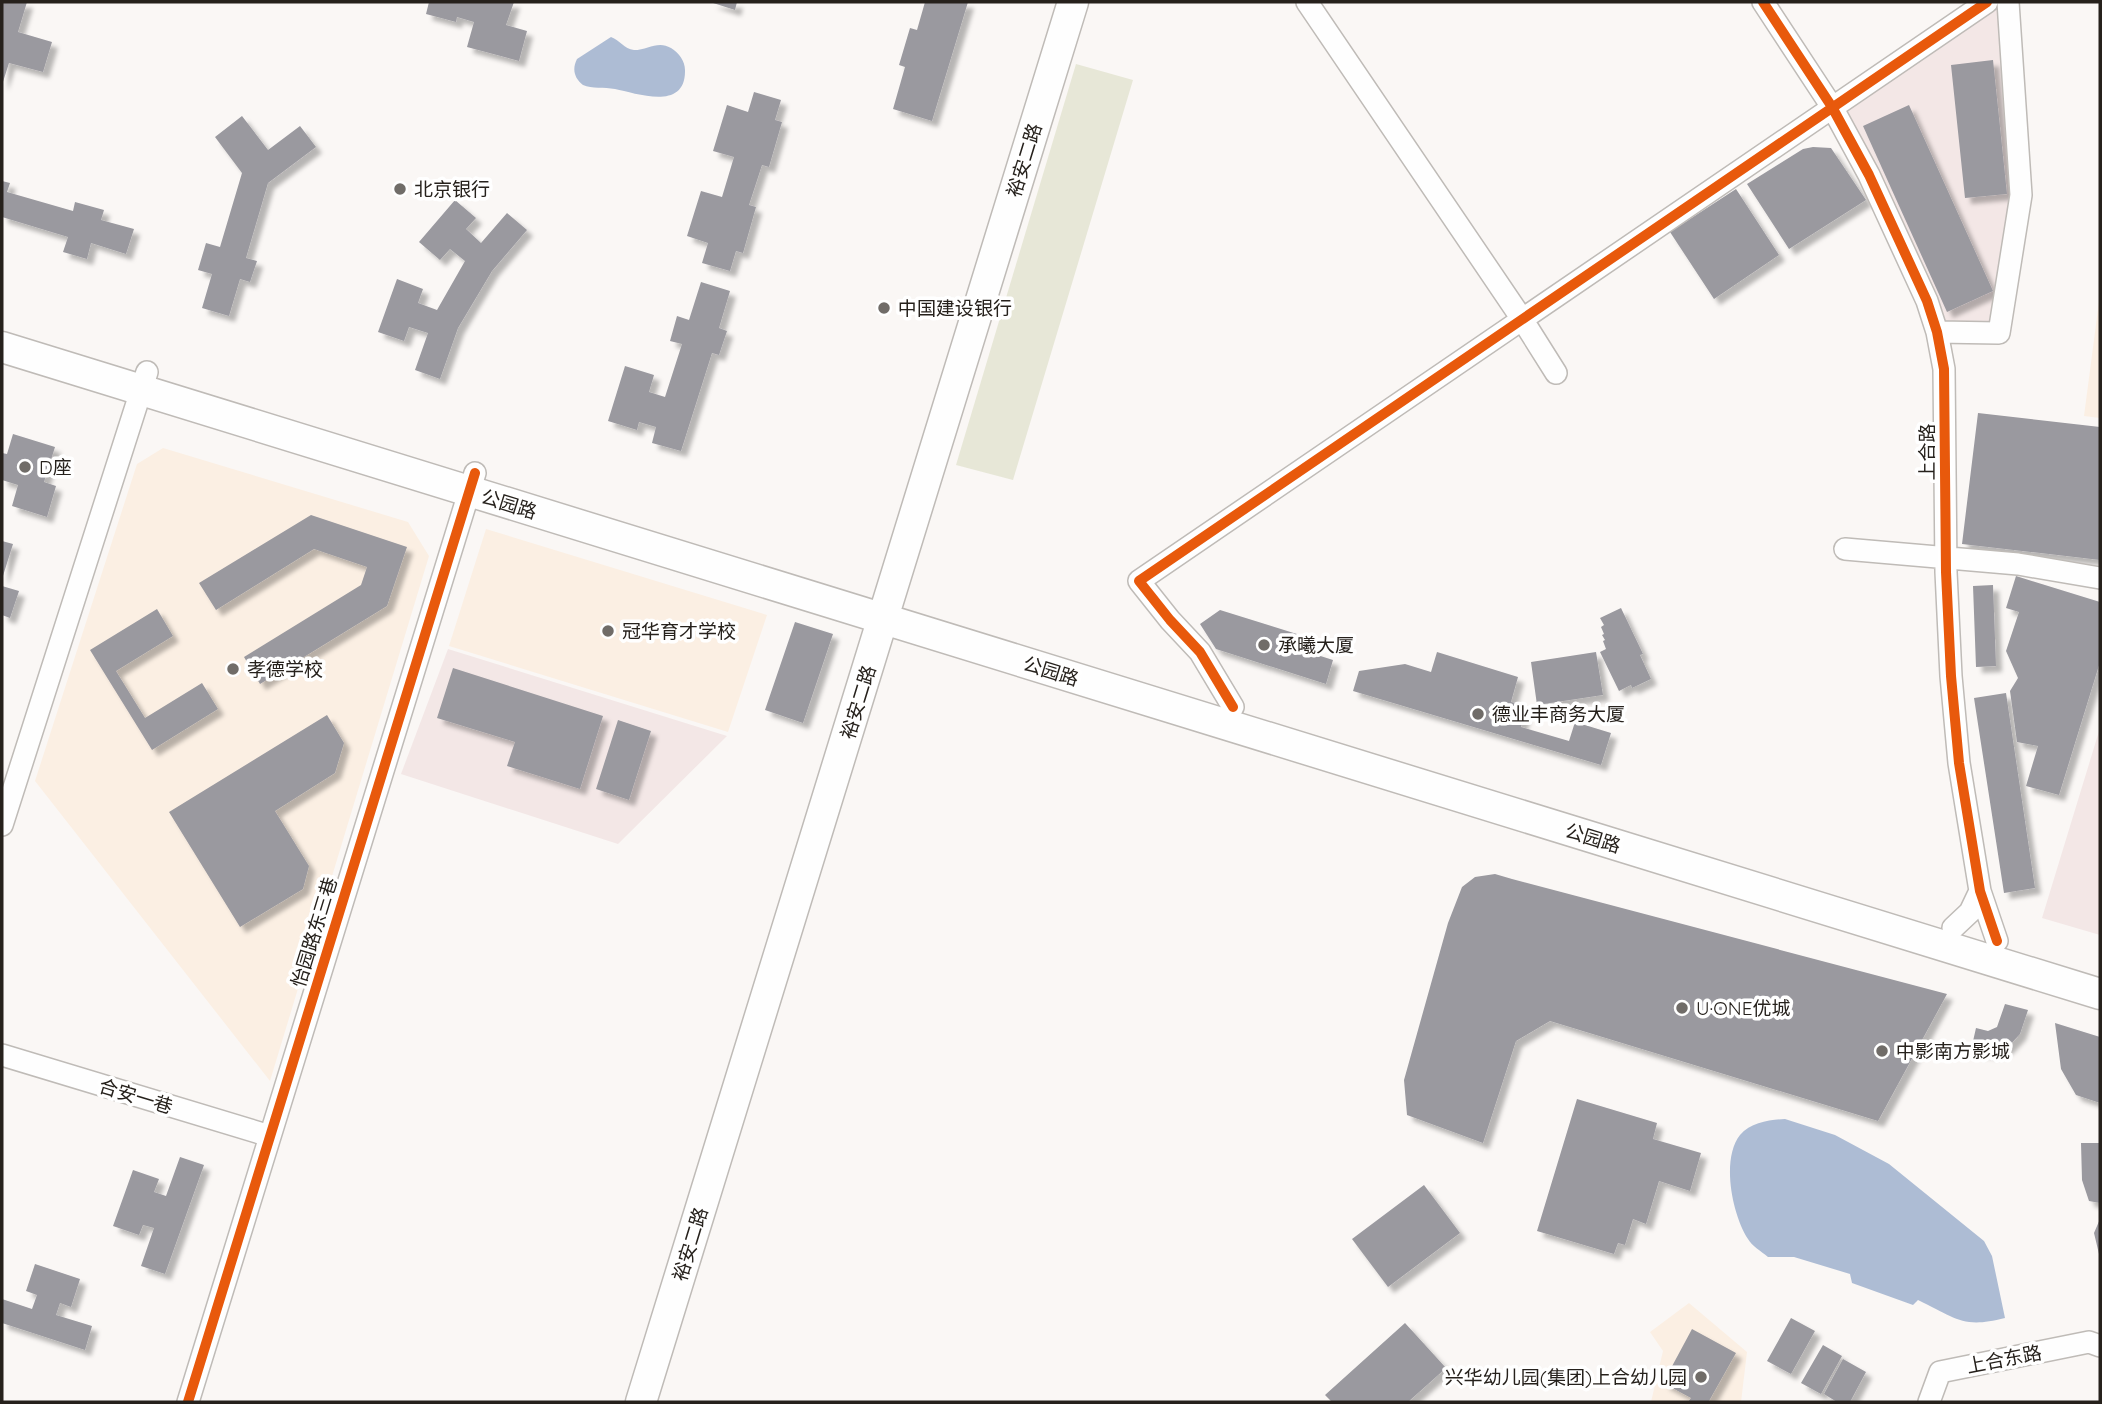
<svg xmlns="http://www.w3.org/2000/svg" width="2102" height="1404" font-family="Quicksand,'Noto Sans SC',sans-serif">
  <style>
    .commercial { fill: #f3e7e6 }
    .built { fill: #fbefe3 }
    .green { fill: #e7e7d7 }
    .water { fill: #adbcd4 }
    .building { fill: #9a999f; filter: url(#shadow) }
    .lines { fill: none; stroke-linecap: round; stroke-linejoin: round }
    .minor-casing { stroke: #bfbbb7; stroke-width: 24 }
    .secondary-casing { stroke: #bfbbb7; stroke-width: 33 }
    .minor { stroke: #fefefe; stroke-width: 21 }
    .secondary { stroke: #fefefe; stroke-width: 30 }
    .cycleway-casing { stroke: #fff; stroke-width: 15 }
    .cycleway { stroke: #e8590c; stroke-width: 10 }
    .poi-dot { fill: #706c68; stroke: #fff; stroke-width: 2.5 }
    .labels { text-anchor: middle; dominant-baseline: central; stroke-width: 7; stroke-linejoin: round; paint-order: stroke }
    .street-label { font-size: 19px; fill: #26211c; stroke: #fff }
    .poi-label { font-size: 19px; fill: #26211c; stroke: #fff; text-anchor: start }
  </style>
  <defs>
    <filter id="shadow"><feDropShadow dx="6" dy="6" stdDeviation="2" flood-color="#0004"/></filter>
  </defs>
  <rect width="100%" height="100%" fill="#faf7f5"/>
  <!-- commercial -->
  <path class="commercial" d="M 1995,2 L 2004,2 L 2016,195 L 1995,328 L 1940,328 L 1840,109 Z
    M 448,649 L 727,736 L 618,844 L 401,774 Z
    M 2100,728 L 2100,935 L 2042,918 Z"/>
  <!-- built -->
  <path class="built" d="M 2100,294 L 2100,418 L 2084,416 Z
    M 163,448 L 408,522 L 429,556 L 270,1081 L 35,781 L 137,464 Z
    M 486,529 L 767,615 L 728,732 L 449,646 Z
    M 1689,1303 L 1747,1352 L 1741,1402 L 1651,1402 L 1663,1351 L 1650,1332 Z"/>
  <!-- green -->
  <path class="green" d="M 1076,64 L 1133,80 L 1013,480 L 956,465 Z"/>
  <!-- water -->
  <path class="water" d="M 611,37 C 620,40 624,49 634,50 C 648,50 658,40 671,48 C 679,53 685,61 685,70 C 686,112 636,93 615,89 C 604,87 592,89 583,85 C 574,78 572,69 577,59 Z
    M 1785,1119 L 1835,1135 L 1889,1164 L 1984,1241 L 1992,1256 L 2005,1318 C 1962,1329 1956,1318 1918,1300 L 1913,1305 L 1852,1283 L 1850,1274 L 1794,1257 L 1768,1257 C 1761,1251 1752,1246 1748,1239 C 1732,1214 1721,1159 1740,1135 C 1751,1122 1770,1120 1785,1119 Z"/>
  <!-- building -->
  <path class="building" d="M 2,2 L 27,2 L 18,32 L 52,42 L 43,72 L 9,63 L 2,85 Z
    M 429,2 L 514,2 L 506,25 L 527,31 L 519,61 L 467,47 L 474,22 L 457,17 L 456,22 L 426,14 Z
    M 710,2 L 737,2 L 735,10 Z
    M 925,2 L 968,2 L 932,121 L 893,109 L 905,67 L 899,65 L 910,28 L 917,30 Z
    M 1993,60 L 2007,194 L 1965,198 L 1951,65 Z
    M 754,92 L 781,100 L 775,120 L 782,122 L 769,167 L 762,165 L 749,205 L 756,207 L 743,253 L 736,251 L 730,271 L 702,263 L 708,243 L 687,236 L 701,191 L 722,197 L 734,157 L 713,151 L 727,105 L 748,112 Z
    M 1909,105 L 1993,291 L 1947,312 L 1863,126 Z
    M 242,116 L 268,150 L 300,126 L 316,147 L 268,183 L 246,258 L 257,261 L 250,282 L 240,279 L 229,316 L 202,308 L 212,274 L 198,270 L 206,243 L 220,247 L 242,173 L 215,137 Z
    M 1813,147 L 1831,148 L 1866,200 L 1789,249 L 1747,184 L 1803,149 Z
    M 2,181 L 10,183 L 7,192 L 73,211 L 75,202 L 104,210 L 101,220 L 134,229 L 126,254 L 91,243 L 87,259 L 63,252 L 68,237 L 2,217 Z
    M 1736,189 L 1779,255 L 1714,299 L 1670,232 Z
    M 455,200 L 476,218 L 466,229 L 481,243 L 507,213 L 527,230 L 492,271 L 458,328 L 440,379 L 415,370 L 428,333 L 409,327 L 404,341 L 378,332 L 397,279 L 423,289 L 418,303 L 437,310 L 465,261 L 450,249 L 440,260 L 419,242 Z
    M 701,282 L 730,291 L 719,328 L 727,331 L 719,355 L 712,353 L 681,451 L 652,443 L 656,427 L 639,422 L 637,430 L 608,421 L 625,366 L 654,375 L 649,392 L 665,397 L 682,344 L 670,341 L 677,316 L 689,320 Z
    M 1978,413 L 2100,427 L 2100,560 L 1962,544 Z
    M 13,434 L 55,447 L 44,482 L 56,486 L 47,517 L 12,506 L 18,485 L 2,480 L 2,453 L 7,454 Z
    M 311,515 L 407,547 L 387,606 L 260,684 L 244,657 L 361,585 L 367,567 L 314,549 L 216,610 L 199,583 Z
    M 2,541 L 13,544 L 2,579 Z
    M 2016,576 L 2100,602 L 2100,662 L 2059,795 L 2026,786 L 2038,746 L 2017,742 L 2010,691 L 2018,678 L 2006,651 L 2019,612 L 2006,608 Z
    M 1993,585 L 1996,666 L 1976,667 L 1973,586 Z
    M 2,586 L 19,591 L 10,618 L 2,615 Z
    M 1621,608 L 1643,654 L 1640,655 L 1651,679 L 1632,688 L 1631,685 L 1619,691 L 1600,652 L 1606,649 L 1603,641 L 1605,640 L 1602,635 L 1604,634 L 1601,627 L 1604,625 L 1600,618 Z
    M 157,609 L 173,636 L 116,671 L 145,718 L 202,683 L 218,709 L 152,750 L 90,650 Z
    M 1220,610 L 1316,640 L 1311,653 L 1333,660 L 1326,684 L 1216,649 L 1200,624 Z
    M 795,622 L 833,634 L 803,723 L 765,710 Z
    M 1437,652 L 1518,677 L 1511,702 L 1527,706 L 1521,727 L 1569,741 L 1575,722 L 1611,733 L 1601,765 L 1353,691 L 1359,671 L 1405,664 L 1431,672 Z
    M 1596,652 L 1603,695 L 1537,705 L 1531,662 Z
    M 453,668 L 603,716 L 580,789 L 507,766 L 515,742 L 437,718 Z
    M 2006,693 L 2035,888 L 2004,893 L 1974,698 Z
    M 327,715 L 344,743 L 335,773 L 275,811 L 309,866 L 303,889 L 240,927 L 169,812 Z
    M 618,720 L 651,731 L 629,800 L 596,789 Z
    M 1495,874 L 1512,879 L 1947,994 L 1878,1121 L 1550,1021 L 1516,1041 L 1483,1143 L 1407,1115 L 1404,1080 L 1448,923 L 1462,887 L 1475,877 Z
    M 2005,1004 L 2028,1010 L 2020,1034 L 2007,1048 L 1997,1052 L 1987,1053 L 1971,1050 L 1976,1028 L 1988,1031 L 1997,1027 Z
    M 2055,1023 L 2100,1037 L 2100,1103 L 2076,1095 L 2061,1069 Z
    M 1577,1099 L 1657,1123 L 1653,1139 L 1701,1153 L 1690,1191 L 1659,1181 L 1646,1224 L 1633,1219 L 1625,1245 L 1618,1243 L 1614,1254 L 1537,1231 Z
    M 2081,1143 L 2100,1143 L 2100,1203 L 2089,1201 L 2082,1180 Z
    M 180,1157 L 204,1165 L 165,1274 L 141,1266 L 154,1228 L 143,1225 L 139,1235 L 113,1226 L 133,1170 L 159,1179 L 154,1192 L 166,1196 Z
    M 1424,1185 L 1460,1233 L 1388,1287 L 1352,1239 Z
    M 2100,1219 L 2100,1254 L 2099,1254 L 2094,1233 Z
    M 35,1264 L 80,1279 L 71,1307 L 60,1303 L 56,1315 L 92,1326 L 85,1350 L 2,1323 L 2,1299 L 32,1309 L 37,1295 L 26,1291 Z
    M 1791,1318 L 1815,1331 L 1791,1374 L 1767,1361 Z
    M 1405,1323 L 1446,1368 L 1408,1402 L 1332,1402 L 1325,1395 Z
    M 1692,1329 L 1736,1353 L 1709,1401 L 1712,1402 L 1688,1402 L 1691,1398 L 1663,1383 Z
    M 1823,1345 L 1842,1356 L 1821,1394 L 1801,1383 Z
    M 1843,1359 L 1866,1372 L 1850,1402 L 1837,1402 L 1824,1394 Z"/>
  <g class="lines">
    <defs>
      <path id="minor" d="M 1307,2 L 1522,319 L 1556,373
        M 1763,2 L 1832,107 L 1869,175 L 1927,301 L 1937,332 L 1944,369 L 1946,572 L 1951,676 L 1959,763 L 1980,891 L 1997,941
        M 1937,332 L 1999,333 L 2021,195 L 2008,2
        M 1845,549 L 2018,564 L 2100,578
        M 1233,707 L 1200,652 L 1170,620 L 1139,581 L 1987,2
        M 2,825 L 147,372
        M 1953,928 L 1970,912 L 1980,891
        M 2,1055 L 270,1136
        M 188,1402 L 475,473
        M 1929,1402 L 1940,1372 L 2089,1342 L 2100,1346"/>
      <path id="secondary" d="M 2,347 L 2100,994
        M 641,1402 L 1073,2"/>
    </defs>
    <!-- minor casing -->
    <use href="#minor" class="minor-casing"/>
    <!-- secondary casing -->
    <use href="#secondary" class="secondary-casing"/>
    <!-- minor -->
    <use href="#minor" class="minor"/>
    <!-- secondary -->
    <use href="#secondary" class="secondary"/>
    <defs>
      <path id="cycleway" d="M 1763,2 L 1832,107 L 1869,175 L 1927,301 L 1937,332 L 1944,369 L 1946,572 L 1951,676 L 1959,763 L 1980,891 L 1997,941
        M 1233,707 L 1200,652 L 1170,620 L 1139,581 L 1987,2
        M 188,1402 L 475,473"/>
    </defs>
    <!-- cycleway casing -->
    <use href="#cycleway" class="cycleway-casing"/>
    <!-- cycleway -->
    <use href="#cycleway" class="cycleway"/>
  </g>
  <!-- markers -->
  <g class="poi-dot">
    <circle cx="400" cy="189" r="7"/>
    <circle cx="884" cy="308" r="7"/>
    <circle cx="25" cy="467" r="7"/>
    <circle cx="608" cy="631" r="7"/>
    <circle cx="1264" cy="645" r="7"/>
    <circle cx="233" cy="669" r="7"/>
    <circle cx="1478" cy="714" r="7"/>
    <circle cx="1682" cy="1008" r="7"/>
    <circle cx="1882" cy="1051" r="7"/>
    <circle cx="1701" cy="1377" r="7"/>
  </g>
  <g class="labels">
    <!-- street labels -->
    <g class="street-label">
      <text transform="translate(1024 160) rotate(-73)">裕安二路</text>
      <text transform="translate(1927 452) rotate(-90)">上合路</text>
      <text transform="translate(509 504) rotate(17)">公园路</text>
      <text transform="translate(1051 671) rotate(17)">公园路</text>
      <text transform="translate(858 702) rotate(-73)">裕安二路</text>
      <text transform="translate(1593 838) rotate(17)">公园路</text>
      <text transform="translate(314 932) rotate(-73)">怡园路东三巷</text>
      <text transform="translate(136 1096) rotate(17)">合安一巷</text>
      <text transform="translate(690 1244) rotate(-73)">裕安二路</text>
      <text transform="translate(2004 1359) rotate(-11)">上合东路</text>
    </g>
    <!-- poi labels -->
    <g class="poi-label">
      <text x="414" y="189">北京银行</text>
      <text x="898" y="308">中国建设银行</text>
      <text x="39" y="467">D座</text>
      <text x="622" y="631">冠华育才学校</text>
      <text x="1278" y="645">承曦大厦</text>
      <text x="247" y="669">孝德学校</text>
      <text x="1492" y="714">德业丰商务大厦</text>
      <text x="1696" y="1008">U·ONE优城</text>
      <text x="1896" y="1051">中影南方影城</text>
      <text x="1687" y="1377" text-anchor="end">兴华幼儿园(集团)上合幼儿园</text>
    </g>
  </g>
  <!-- border -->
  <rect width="2102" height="1404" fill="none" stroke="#26211c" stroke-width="7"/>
</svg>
